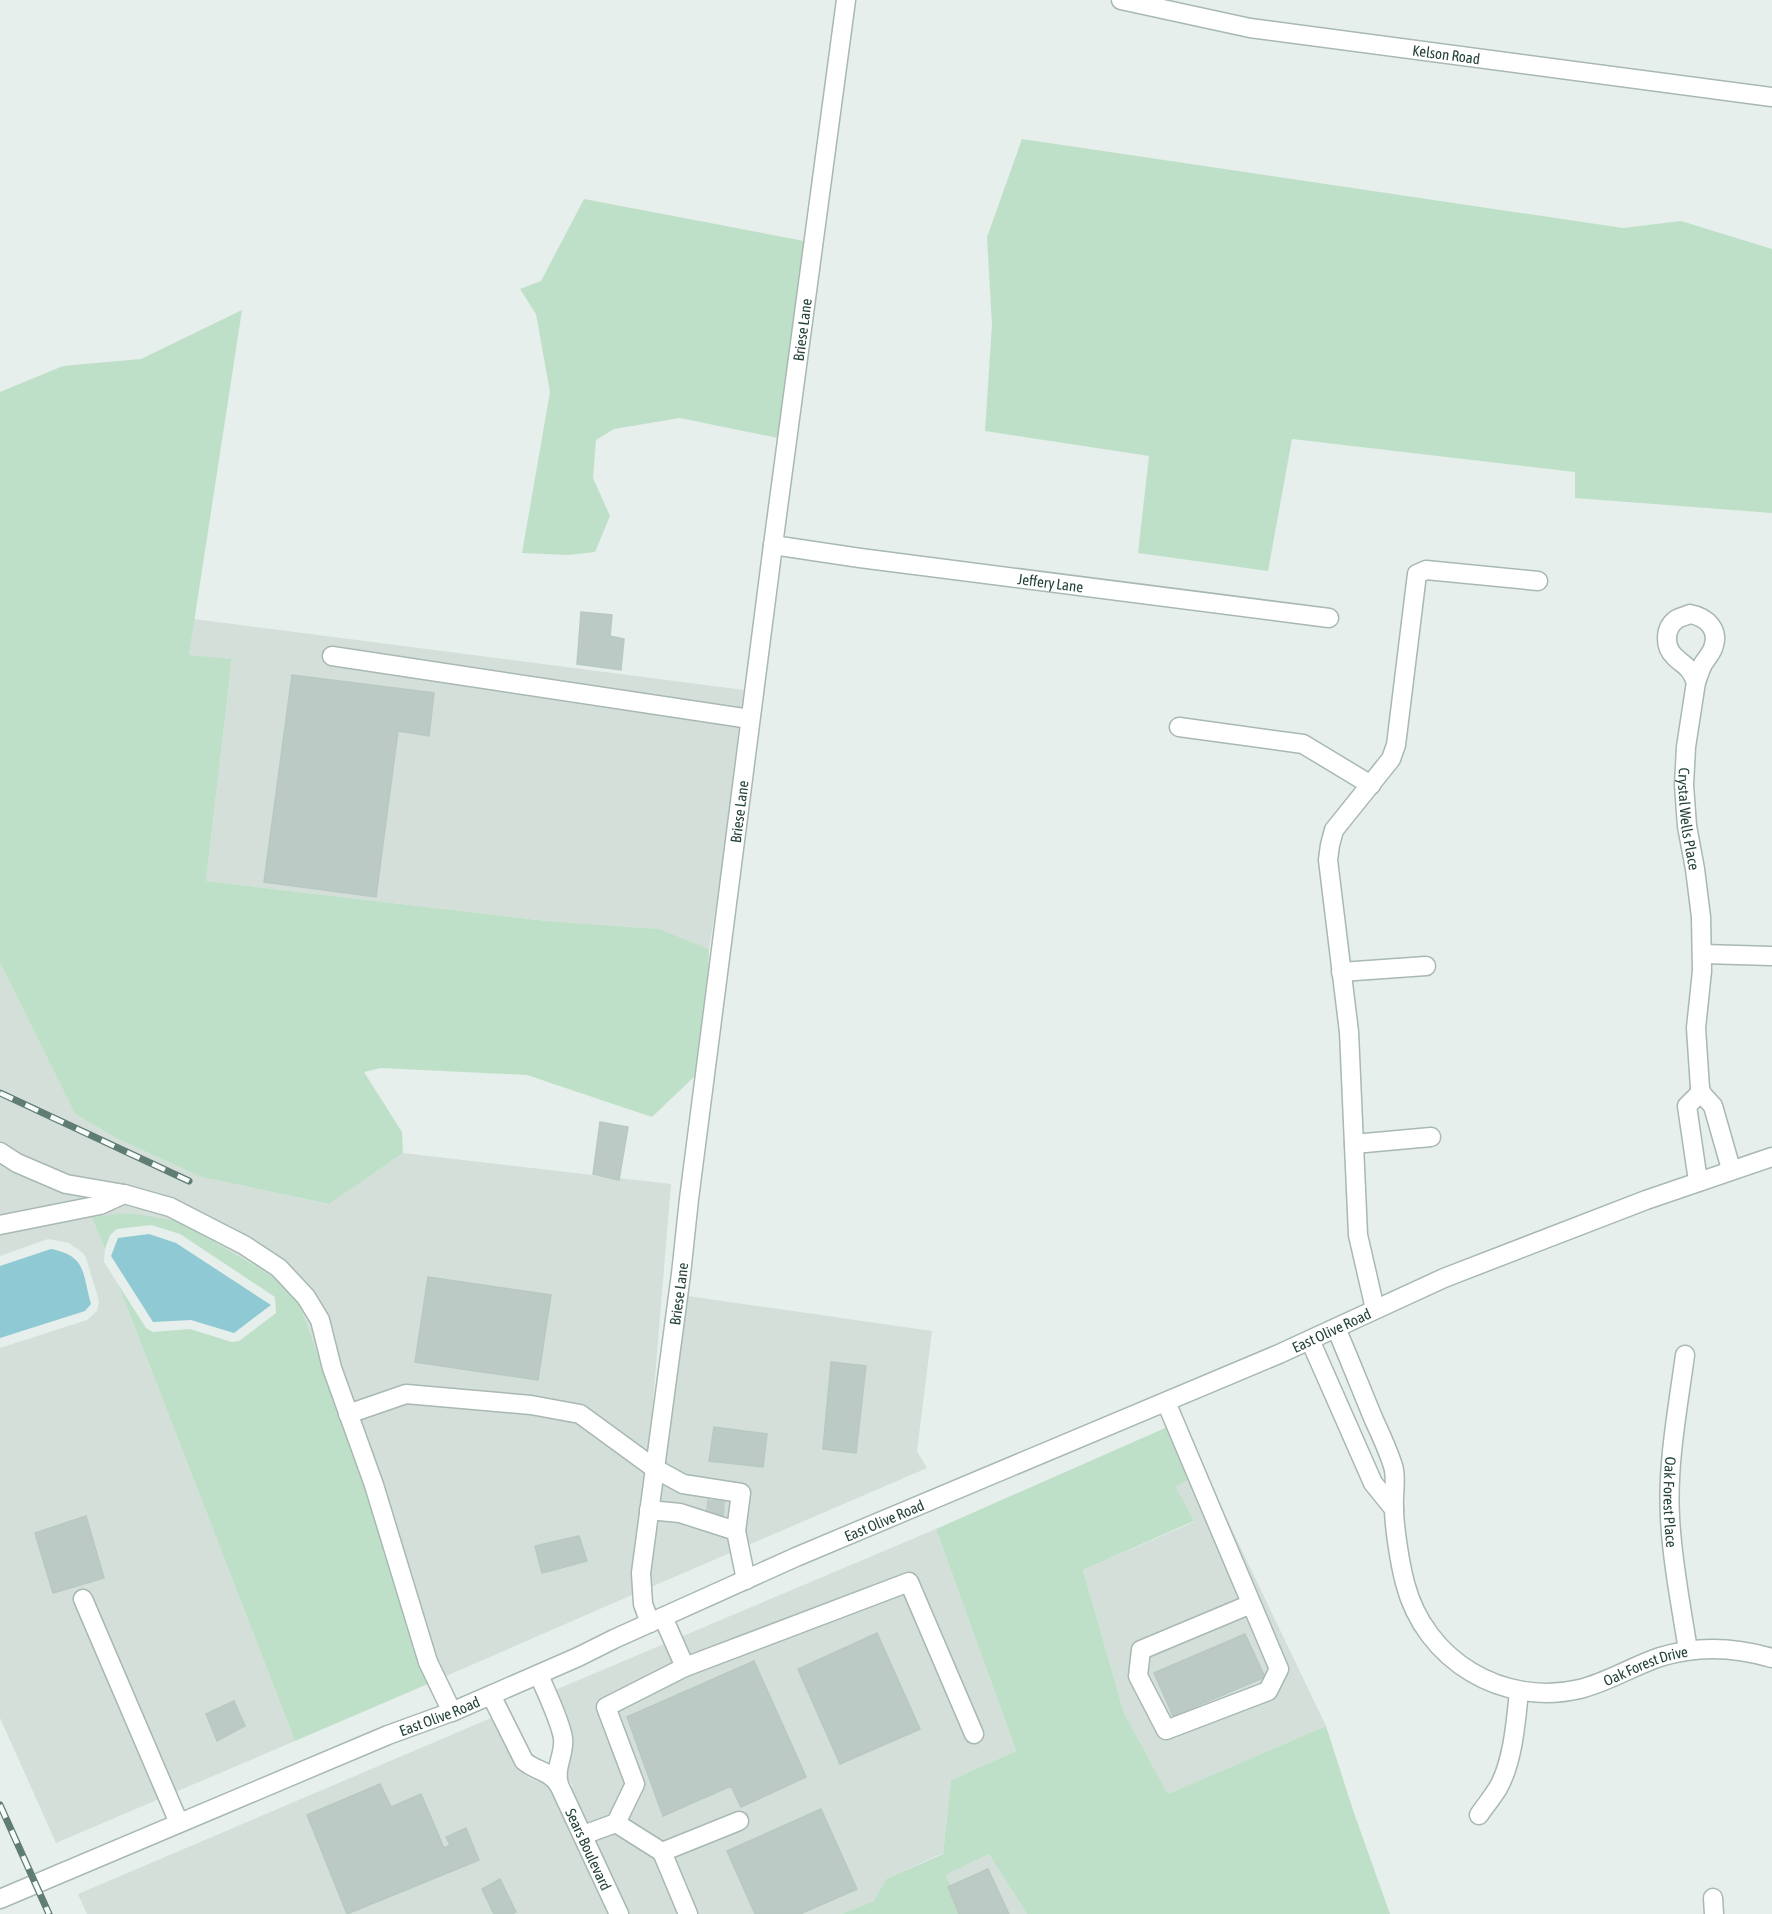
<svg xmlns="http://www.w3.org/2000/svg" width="1772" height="1914" font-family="'Asap Condensed',sans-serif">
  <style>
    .built { fill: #d4dfda }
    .green { fill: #bfe0c8 }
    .water { fill: #8ec9d4 }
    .building { fill: #bbcac4; stroke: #b8c9c2; stroke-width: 1.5 }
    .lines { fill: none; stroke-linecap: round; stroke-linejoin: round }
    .minor-tunnel { stroke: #bfccc8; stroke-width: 18; stroke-dasharray: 18 9; stroke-linecap: butt }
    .minor-casing { stroke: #a8b8b2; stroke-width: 21 }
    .minor { stroke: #fff; stroke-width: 18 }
    .rail-casing { stroke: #5f7d75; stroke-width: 7 }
    .rail { stroke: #f7fbf9; stroke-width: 4.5; stroke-dasharray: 14; stroke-linecap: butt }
    .labels { text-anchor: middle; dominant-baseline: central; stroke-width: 4.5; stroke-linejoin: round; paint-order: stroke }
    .street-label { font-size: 15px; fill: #24423a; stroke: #f7fbf9 }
  </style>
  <rect width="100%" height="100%" fill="#e6efeb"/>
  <!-- built -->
  <path class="built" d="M 194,619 L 744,690 L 720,881 L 709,949 L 660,929 L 547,921 L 206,881 L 232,660 L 189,655 Z
    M 0,963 L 75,1114 L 116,1138 L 201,1177 L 328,1204 L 403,1153 L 671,1184 L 652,1414 L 631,1571 L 632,1595 L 437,1680 L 294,1289 L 179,1221 L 93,1218 L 105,1249 L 104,1262 L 118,1284 L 295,1741 L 56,1843 L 0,1718 L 0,1348 L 87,1320 L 97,1311 L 99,1301 L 86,1258 L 83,1253 L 69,1243 L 48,1239 L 0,1256 Z
    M 688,1296 L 932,1331 L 917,1451 L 927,1468 L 651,1587 L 650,1574 Z
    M 1204,1471 L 1326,1726 L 1168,1794 L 1124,1713 L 1083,1570 L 1194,1522 L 1176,1487 Z
    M 936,1529 L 1016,1751 L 951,1780 L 943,1853 L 886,1879 L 874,1901 L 841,1914 L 629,1914 L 571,1787 L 573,1786 L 568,1779 L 566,1773 L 572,1753 L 572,1735 L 555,1690 Z
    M 491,1718 L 516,1767 L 529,1778 L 547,1785 L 551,1790 L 608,1914 L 87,1914 L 78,1894 Z
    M 989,1854 L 1027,1914 L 963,1914 L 946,1875 Z"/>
  <!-- green -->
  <path class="green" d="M 1022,139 L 1623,228 L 1681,221 L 1772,249 L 1772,513 L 1575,498 L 1575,472 L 1292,439 L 1268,571 L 1138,553 L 1149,456 L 985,431 L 992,325 L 987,237 Z
    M 584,199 L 804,241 L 778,438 L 680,418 L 614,429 L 596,440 L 593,478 L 610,516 L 595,552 L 568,555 L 522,553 L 550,392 L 536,314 L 520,289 L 541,281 Z
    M 242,310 L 189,655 L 232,659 L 206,881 L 547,921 L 660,929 L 709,949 L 708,972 L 695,1076 L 652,1117 L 527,1075 L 381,1068 L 364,1072 L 402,1132 L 403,1153 L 329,1204 L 201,1177 L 116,1138 L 75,1114 L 0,963 L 0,392 L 63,366 L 141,359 Z
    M 127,1213 L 179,1221 L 294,1289 L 437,1680 L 295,1741 L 118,1284 L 146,1328 L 153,1332 L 190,1329 L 232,1342 L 239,1341 L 276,1313 L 275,1297 L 180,1234 L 151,1225 L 117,1229 L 110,1235 L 105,1249 L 92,1217 Z
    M 1181,1421 L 1204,1471 L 1176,1487 L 1194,1521 L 1083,1570 L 1124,1713 L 1168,1794 L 1326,1726 L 1353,1810 L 1390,1914 L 1027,1914 L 989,1854 L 946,1875 L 963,1914 L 841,1914 L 874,1901 L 886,1879 L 943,1854 L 951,1780 L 1016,1751 L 936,1529 Z"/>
  <!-- water -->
  <path class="water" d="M 149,1234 L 176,1243 L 271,1305 L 234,1333 L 191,1320 L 153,1322 L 111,1256 L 118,1238 Z
    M 51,1249 C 87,1256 82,1273 91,1304 L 85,1311 L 0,1338 L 0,1266 Z"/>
  <!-- building -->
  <path class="building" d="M 581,612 L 612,615 L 610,636 L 624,639 L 621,670 L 577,664 Z
    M 292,675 L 434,693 L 429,736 L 398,731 L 376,897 L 264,882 Z
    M 600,1122 L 628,1127 L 619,1180 L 593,1174 Z
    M 428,1277 L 551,1295 L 538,1380 L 415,1362 Z
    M 831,1362 L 866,1366 L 856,1453 L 823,1449 Z
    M 714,1427 L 767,1434 L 763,1467 L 709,1461 Z
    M 86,1516 L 104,1578 L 53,1593 L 35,1533 Z
    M 579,1536 L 587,1561 L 542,1573 L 535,1546 Z
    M 877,1633 L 920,1729 L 840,1764 L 798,1669 Z
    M 1245,1634 L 1265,1677 L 1173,1716 L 1154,1673 Z
    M 754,1661 L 806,1777 L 741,1807 L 731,1786 L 663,1816 L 627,1717 Z
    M 234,1701 L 245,1726 L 217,1741 L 206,1714 Z
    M 380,1784 L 391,1807 L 421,1794 L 444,1848 L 450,1845 L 446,1837 L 466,1828 L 479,1860 L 347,1914 L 307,1815 Z
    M 821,1809 L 857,1889 L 800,1914 L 755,1914 L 727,1851 Z
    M 988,1869 L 1009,1914 L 959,1914 L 948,1887 Z
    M 500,1879 L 516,1912 L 512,1914 L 494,1914 L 482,1889 Z"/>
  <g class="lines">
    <!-- minor-tunnel -->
    <path class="minor-tunnel" d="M 715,1517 L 716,1500"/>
    <defs>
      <g id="minor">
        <path id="s1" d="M 1121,0 L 1250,28 L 1772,97"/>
        <path id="s2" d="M 773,545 L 860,558 L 1329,618"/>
        <path d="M 1690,614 C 1707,617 1720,630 1713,648 C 1711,654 1706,659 1703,664 C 1700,670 1698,677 1696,682 C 1690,667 1686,667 1675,657 C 1664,647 1664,628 1677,619 C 1680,617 1686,616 1690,614 Z"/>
        <path d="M 332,656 L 750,719"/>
        <path id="s3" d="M 1696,682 L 1686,747 L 1684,785 L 1687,826 L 1695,869 L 1701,917 L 1702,971 L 1696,1028 L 1700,1088 L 1702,1094 L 1713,1106 L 1731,1169"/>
        <path d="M 1179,727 L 1303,744 L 1371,785"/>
        <path d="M 1703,954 L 1772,956"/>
        <path d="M 1341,972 L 1426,966"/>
        <path d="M 1354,1144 L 1431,1137"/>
        <path d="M 0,1152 L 17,1163 L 66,1184 L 124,1194 L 170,1207 L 244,1245 L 279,1268 L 306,1297 L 320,1320 L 332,1368 L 374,1485 L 428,1662 L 452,1712"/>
        <path d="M 1698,1181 L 1687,1106 L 1700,1093 L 1700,1088"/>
        <path d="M 0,1225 L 100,1205 L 124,1194"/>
        <path d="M 1375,1309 L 1358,1235 L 1349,1032 L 1328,860 L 1330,845 L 1334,830 L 1391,759 L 1396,745 L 1417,574 L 1426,570 L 1538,581"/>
        <path id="s4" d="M 1336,1328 C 1349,1358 1361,1389 1374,1420 C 1381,1435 1388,1450 1393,1466 C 1397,1478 1393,1494 1394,1507 C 1394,1527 1400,1564 1405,1583 C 1425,1661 1503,1707 1580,1689 C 1608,1682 1633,1666 1660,1657 C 1698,1645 1735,1647 1772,1658"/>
        <path d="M 1310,1340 L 1373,1483 L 1394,1509"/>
        <path id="s5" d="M 1685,1355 C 1678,1408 1667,1463 1670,1517 C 1672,1561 1681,1606 1688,1650"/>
        <path d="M 1166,1402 L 1279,1669 L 1268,1691 L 1166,1730 L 1138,1676 L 1141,1650 L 1251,1604"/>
        <path d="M 348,1414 L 406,1394 L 531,1405 L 580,1414 L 654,1468 L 683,1484 L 741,1493 L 736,1531"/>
        <path d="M 649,1510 L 680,1513 L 736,1531 L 746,1580"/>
        <path d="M 83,1599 L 179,1823"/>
        <path d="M 663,1617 L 685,1667 L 909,1582 L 974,1734"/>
        <path id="s6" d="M 650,1623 L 643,1604 L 641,1573 L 681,1274 L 689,1199 L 773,545 L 846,0"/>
        <path id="s7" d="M 539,1675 C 546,1692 560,1720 563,1738 C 565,1755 554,1766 559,1785 L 619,1914"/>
        <path d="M 491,1695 L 524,1761 C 537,1772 549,1770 559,1785"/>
        <path d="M 1479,1815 C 1485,1806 1492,1798 1498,1788 C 1513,1762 1516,1721 1519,1691"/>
        <path d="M 616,1823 L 662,1852 L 688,1914"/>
        <path d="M 583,1835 L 616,1823 L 635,1784 L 606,1707 L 685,1667"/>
        <path d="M 662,1852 L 739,1821"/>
        <path d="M 1713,1898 L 1714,1914"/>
        <path id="s8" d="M 0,1899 L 388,1735 L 454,1711 L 578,1657 L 614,1639 L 796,1557 L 1279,1354 L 1444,1278 L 1646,1200 L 1772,1157"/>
      </g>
    </defs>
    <!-- minor casing -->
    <use href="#minor" class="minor-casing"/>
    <!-- minor -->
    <use href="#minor" class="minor"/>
    <defs>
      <path id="rail" d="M 0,1093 L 189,1181
        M 0,1805 L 49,1914"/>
    </defs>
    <!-- rail casing -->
    <use href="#rail" class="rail-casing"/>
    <!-- rail -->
    <use href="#rail" class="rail"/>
  </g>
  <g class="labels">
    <!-- street labels -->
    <g class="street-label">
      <text stroke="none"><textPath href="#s1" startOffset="330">Kelson Road</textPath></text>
      <text stroke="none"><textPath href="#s6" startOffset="1305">Briese Lane</textPath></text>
      <text stroke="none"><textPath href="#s2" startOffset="280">Jeffery Lane</textPath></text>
      <text stroke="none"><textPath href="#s6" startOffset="819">Briese Lane</textPath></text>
      <text stroke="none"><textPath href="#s3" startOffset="138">Crystal Wells Place</textPath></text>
      <text stroke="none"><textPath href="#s6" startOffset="333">Briese Lane</textPath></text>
      <text stroke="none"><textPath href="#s8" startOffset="1448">East Olive Road</textPath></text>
      <text stroke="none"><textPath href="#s5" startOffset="148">Oak Forest Place</textPath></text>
      <text stroke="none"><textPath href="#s8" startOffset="962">East Olive Road</textPath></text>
      <text stroke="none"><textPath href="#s4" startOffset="564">Oak Forest Drive</textPath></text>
      <text stroke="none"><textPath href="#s8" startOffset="476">East Olive Road</textPath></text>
      <text stroke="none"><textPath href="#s7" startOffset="186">Sears Boulevard</textPath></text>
    </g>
  </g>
</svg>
